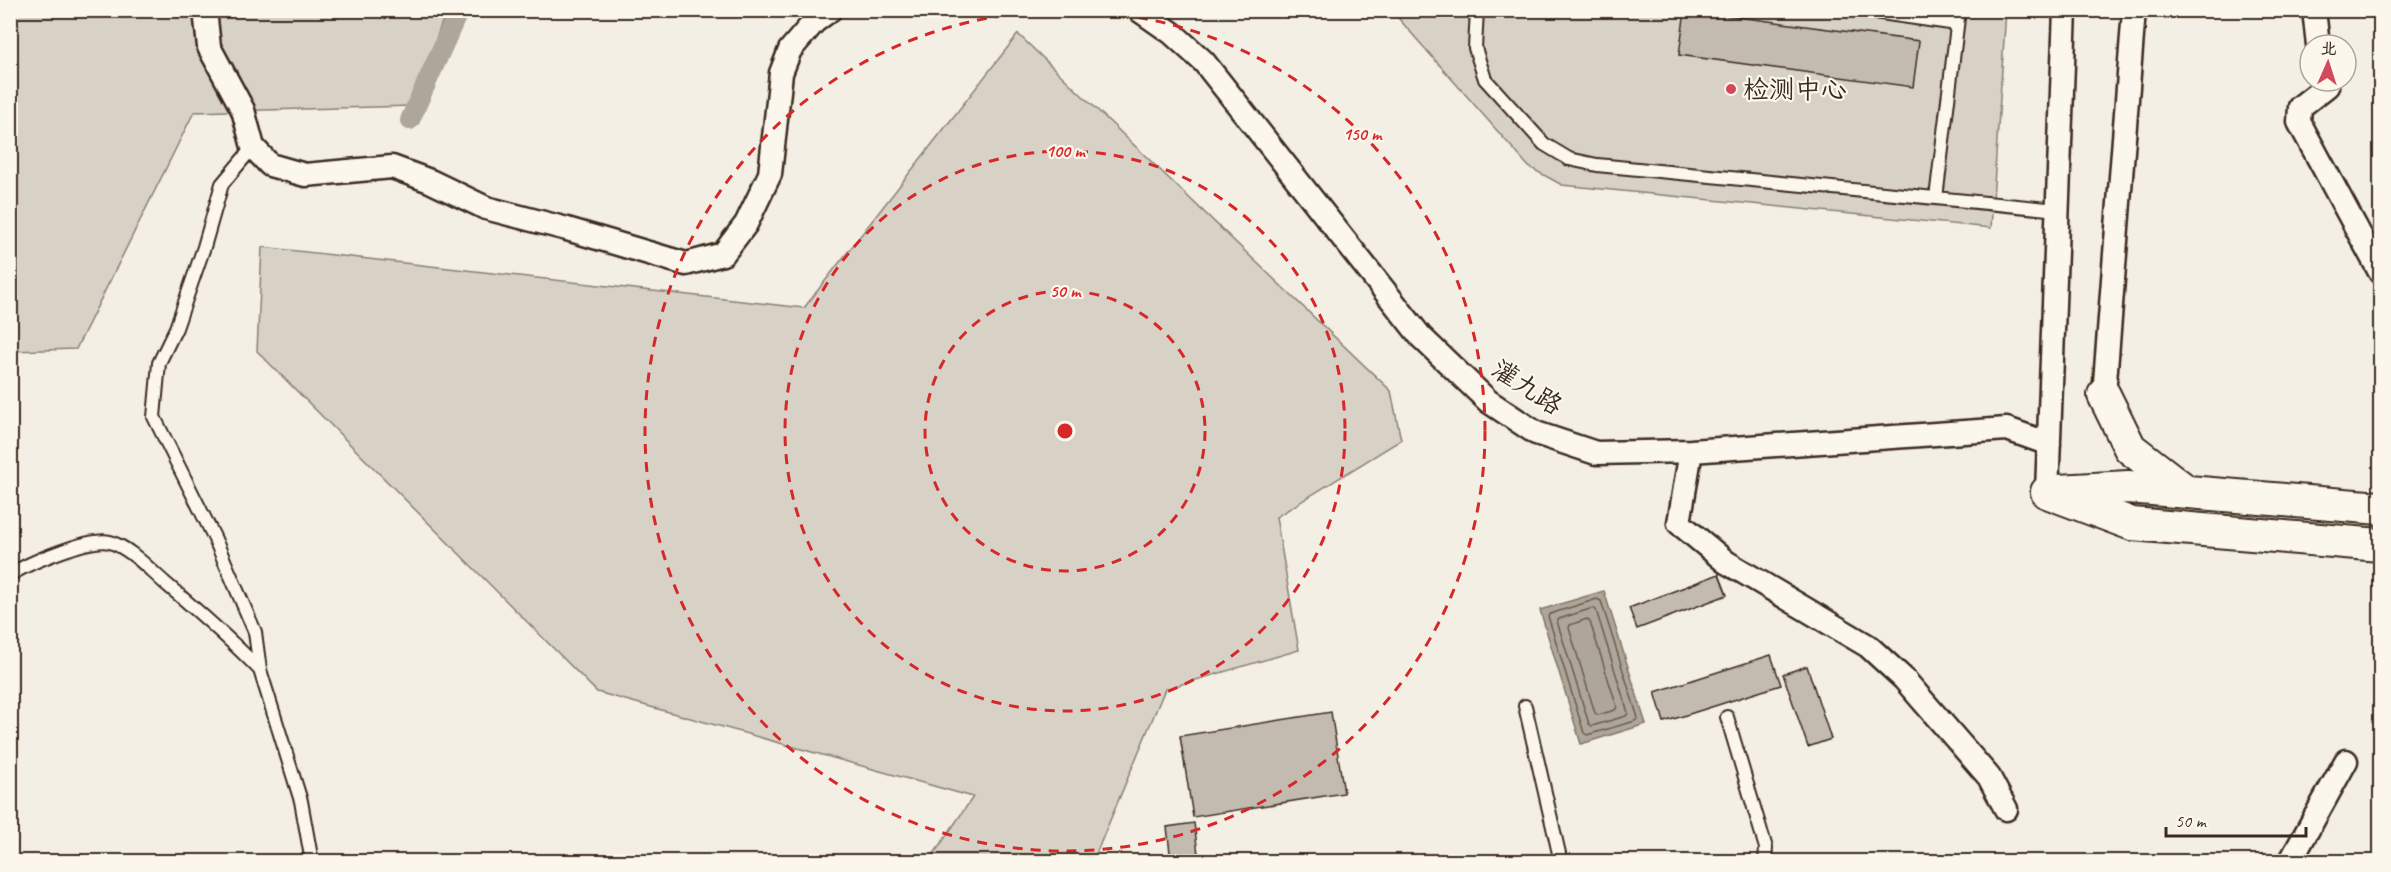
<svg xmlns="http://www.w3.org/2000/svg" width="2391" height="872" font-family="Caveat,'LXGW WenKai TC',sans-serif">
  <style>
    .green { fill: #d8d1c6; stroke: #8a7e72; stroke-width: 1.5 }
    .water { fill: #afa69a; stroke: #817468; stroke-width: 1.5 }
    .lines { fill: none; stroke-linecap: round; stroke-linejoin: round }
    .shore { stroke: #695c50; stroke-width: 1.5 }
    .canal { stroke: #afa69a; stroke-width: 20 }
    .building { fill: #c3bbb0; stroke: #3b2a1e; stroke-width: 1.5 }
    .lane-casing { stroke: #3b2a1e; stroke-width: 16 }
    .street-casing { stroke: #3b2a1e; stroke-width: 27 }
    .secondary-casing { stroke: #3b2a1e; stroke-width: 36 }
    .lane { stroke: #fbf7ec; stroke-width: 12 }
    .street { stroke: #fbf7ec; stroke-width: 22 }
    .secondary { stroke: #fbf7ec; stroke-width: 32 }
    .ring { fill: none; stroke: #d62828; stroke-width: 3; stroke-dasharray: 10 8 }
    .poi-dot { fill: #d1495b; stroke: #fbf7ec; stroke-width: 2 }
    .labels { text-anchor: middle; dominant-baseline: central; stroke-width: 4.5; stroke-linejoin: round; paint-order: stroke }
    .poi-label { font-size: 26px; fill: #3b2a1e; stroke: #fbf7ec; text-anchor: start }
    .street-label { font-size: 26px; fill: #3b2a1e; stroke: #fbf7ec }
    .centre { fill: #d62828; stroke: #fbf7ec; stroke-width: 3 }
    .ring-label { font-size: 18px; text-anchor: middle; font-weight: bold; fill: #d62828; stroke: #fbf7ec; stroke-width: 4.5; stroke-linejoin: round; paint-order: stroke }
  </style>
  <rect width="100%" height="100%" fill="#f3efe4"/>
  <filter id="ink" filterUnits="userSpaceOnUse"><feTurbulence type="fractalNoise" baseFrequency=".0167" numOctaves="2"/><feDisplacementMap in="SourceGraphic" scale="12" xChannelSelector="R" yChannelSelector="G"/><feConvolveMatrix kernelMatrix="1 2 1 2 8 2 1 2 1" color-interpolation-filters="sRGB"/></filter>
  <g filter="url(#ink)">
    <!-- green -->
    <path class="green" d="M 10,11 L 446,11 L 412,106 L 194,112 L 76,349 L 11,351 Z
      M 1392,11 L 2006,11 L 1991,228 L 1562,185 L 1529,167 Z
      M 1018,34 L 1391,391 L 1401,440 L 1276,517 L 1299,650 L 1165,689 L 1093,861 L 929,861 L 973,797 L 597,692 L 257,351 L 262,247 L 804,308 Z"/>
    <!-- water -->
    <path class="water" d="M 1604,591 L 1646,724 L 1581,744 L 1540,610 Z"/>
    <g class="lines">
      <!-- shore -->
      <path class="shore" d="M 1597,599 L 1601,601 L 1638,718 L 1635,721 L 1587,735 L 1584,733 L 1548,616 L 1550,614 Z
        M 1593,608 L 1596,610 L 1628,713 L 1626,716 L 1592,726 L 1589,724 L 1557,621 L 1559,619 Z
        M 1587,619 L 1590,622 L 1617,707 L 1615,710 L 1598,715 L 1595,713 L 1569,628 L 1570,625 Z"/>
      <!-- canal -->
      <path class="canal" d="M 410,120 L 459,10"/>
    </g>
    <!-- building -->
    <path class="building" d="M 1685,10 L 1919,41 L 1913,87 L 1679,55 Z
      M 1719,574 L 1727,595 L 1637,629 L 1629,608 Z
      M 1771,655 L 1781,685 L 1664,722 L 1655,692 Z
      M 1807,666 L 1831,739 L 1808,747 L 1783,674 Z
      M 1331,712 L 1344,793 L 1193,817 L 1180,736 Z
      M 1194,823 L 1199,861 L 1171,861 L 1167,827 Z"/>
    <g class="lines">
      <defs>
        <path id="lane" d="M 1477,10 L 1475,48 L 1485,79 L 1544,144 L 1569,159 L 1597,165 L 2058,210
          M 1860,10 L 1957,24
          M 253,147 L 222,184 L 204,247 L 176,328 L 159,363 L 154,417 L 214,537 L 255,632 L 260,670 L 301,801 L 312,862
          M 1936,198 L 1959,10
          M 10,575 C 28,563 90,537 110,542 C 130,548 149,569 165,583 C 198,611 230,639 260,670
          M 1525,706 L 1561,862
          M 1727,717 L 1766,848 L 1765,862"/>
        <path id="street" d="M 205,10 L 209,47 L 243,110 L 253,147 L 270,165 L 305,175 L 392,167 L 430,181 L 486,208 L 567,229 L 686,264 L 723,254 L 746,224 L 770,174 L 781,73 L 790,50 L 814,22 L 830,10
          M 1139,10 L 1172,33 L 1204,62 L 1421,337 L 1488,401 L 1536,433 L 1596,453 L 1691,451 L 2007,429 L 2049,444
          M 2314,10 L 2318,45
          M 2326,81 L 2327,86 L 2300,107 L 2299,122 L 2380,272
          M 2104,395 L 2134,10
          M 1691,451 L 1679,523 L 1726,562 L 1868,646 L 1904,679 L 1989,777 L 2006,809
          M 2047,492 L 2065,10
          M 2290,862 L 2346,761"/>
        <path id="secondary" d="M 2104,395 L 2130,448 L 2187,492
          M 2058,491 L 2128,487 L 2380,508
          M 2047,492 L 2132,524 L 2380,545"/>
      </defs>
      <!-- lane casing -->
      <use href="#lane" class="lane-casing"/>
      <!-- street casing -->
      <use href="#street" class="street-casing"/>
      <!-- secondary casing -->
      <use href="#secondary" class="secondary-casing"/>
      <!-- lane -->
      <use href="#lane" class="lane"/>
      <!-- street -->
      <use href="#street" class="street"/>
      <!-- secondary -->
      <use href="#secondary" class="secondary"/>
    </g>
  </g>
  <!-- distance rings -->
  <g class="ring">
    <circle cx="1065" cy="431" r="140"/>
    <circle cx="1065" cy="431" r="280"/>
    <circle cx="1065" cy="431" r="420"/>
  </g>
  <!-- markers -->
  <circle class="poi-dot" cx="1731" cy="89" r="6"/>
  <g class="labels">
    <!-- poi labels -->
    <g class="poi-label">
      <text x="1743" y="89">检测中心</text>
    </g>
    <!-- street labels -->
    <g class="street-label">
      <text transform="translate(1527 387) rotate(33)">灌九路</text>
    </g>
  </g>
  <circle cx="1065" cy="431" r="9" class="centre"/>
  <g class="ring-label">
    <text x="1362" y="140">150 m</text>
    <text x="1065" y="157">100 m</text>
    <text x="1065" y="297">50 m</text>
  </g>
  <!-- margin -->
  <rect width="2391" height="872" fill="none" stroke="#fbf7ec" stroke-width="36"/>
  <rect x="18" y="18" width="2355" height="836" fill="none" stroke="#3b2a1e" stroke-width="2" filter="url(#ink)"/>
  <!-- north arrow -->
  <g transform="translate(2328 63) rotate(3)"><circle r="28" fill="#fbf7ec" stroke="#aea59a" stroke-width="1.5"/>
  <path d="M0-4.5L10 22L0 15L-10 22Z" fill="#d1495b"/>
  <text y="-9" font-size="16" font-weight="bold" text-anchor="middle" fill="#3b2a1e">北</text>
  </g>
  <!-- scale -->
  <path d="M2166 827v9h140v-9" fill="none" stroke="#3b2a1e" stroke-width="3"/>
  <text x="2175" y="827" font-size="18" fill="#3b2a1e" stroke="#fbf7ec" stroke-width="4.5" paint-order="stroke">50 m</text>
</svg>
